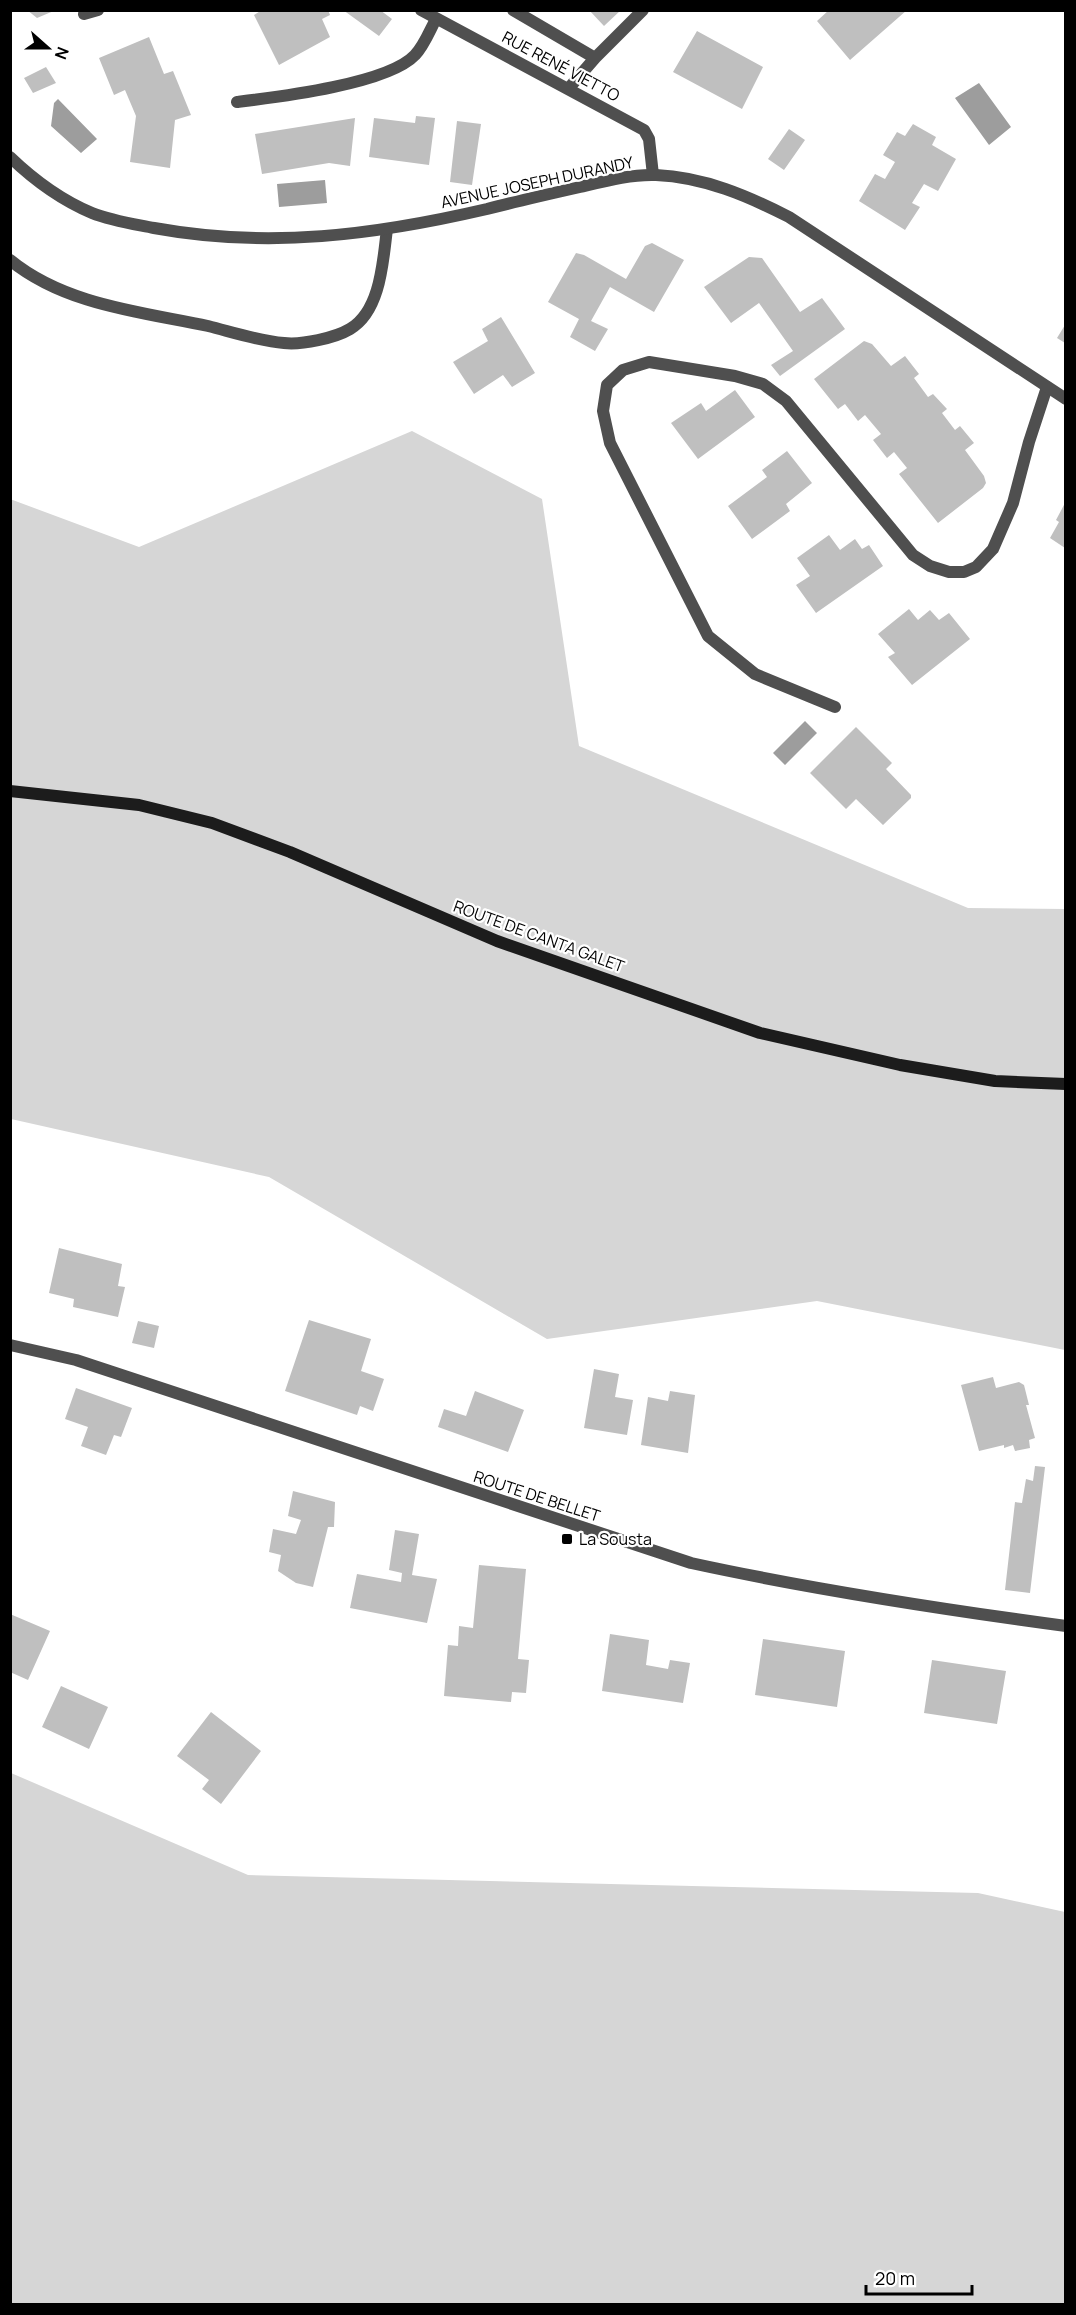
<svg xmlns="http://www.w3.org/2000/svg" width="1076" height="2315" font-family="Manrope,sans-serif">
  <style>
    .green { fill: #d6d6d6 }
    .water { fill: #9d9d9d }
    .building { fill: #bfbfbf }
    .lines { fill: none; stroke-linecap: round; stroke-linejoin: round }
    .service { stroke: #4f4f4f; stroke-width: 12 }
    .minor { stroke: #4f4f4f; stroke-width: 12 }
    .tertiary { stroke: #4f4f4f; stroke-width: 12 }
    .secondary { stroke: #1c1c1c; stroke-width: 12 }
    .poi-dot { fill: #000; stroke: #fff; stroke-width: 2 }
    .labels { text-anchor: middle; dominant-baseline: central; stroke-width: 4.5; stroke-linejoin: round; paint-order: stroke }
    .street-label { font-size: 16px; fill: #000; stroke: #fff }
    .poi-label { font-size: 16px; fill: #000; stroke: #fff; text-anchor: start }
  </style>
  <rect width="100%" height="100%" fill="#fff"/>
  <!-- green -->
  <path class="green" d="M 412,431 L 542,499 L 579,746 L 968,908 L 1065,909 L 1065,1350 L 817,1301 L 547,1339 L 269,1177 L 11,1119 L 10,499 L 139,547 Z
    M 11,1773 L 248,1875 L 978,1893 L 1065,1912 L 1065,2304 L 11,2304 Z"/>
  <!-- water -->
  <path class="water" d="M 979,83 L 1011,127 L 989,145 L 955,98 Z
    M 58,99 L 97,139 L 81,153 L 51,126 L 54,103 Z
    M 325,180 L 327,203 L 279,207 L 277,184 Z
    M 805,721 L 817,733 L 785,765 L 773,753 Z"/>
  <!-- building -->
  <path class="building" d="M 27,10 L 56,10 L 37,18 Z
    M 262,10 L 328,10 L 330,15 L 322,19 L 330,37 L 279,65 L 254,15 Z
    M 343,10 L 380,10 L 392,19 L 379,36 Z
    M 589,10 L 621,10 L 604,26 Z
    M 829,10 L 907,10 L 850,60 L 817,21 Z
    M 697,31 L 763,67 L 742,109 L 673,72 Z
    M 149,37 L 164,74 L 173,71 L 191,115 L 175,120 L 170,168 L 130,162 L 136,116 L 125,90 L 114,95 L 99,58 Z
    M 46,67 L 56,83 L 33,93 L 24,78 Z
    M 416,116 L 435,118 L 429,165 L 369,157 L 374,118 L 415,123 Z
    M 355,118 L 350,166 L 329,163 L 262,174 L 255,134 Z
    M 457,121 L 481,124 L 472,185 L 450,182 Z
    M 913,124 L 936,137 L 932,145 L 956,159 L 938,191 L 924,184 L 912,203 L 920,207 L 905,230 L 859,201 L 875,174 L 885,179 L 895,162 L 883,155 L 897,132 L 905,136 Z
    M 789,129 L 805,140 L 784,170 L 768,159 Z
    M 652,243 L 684,260 L 654,312 L 610,287 L 591,321 L 608,329 L 595,351 L 570,337 L 579,319 L 548,302 L 576,253 L 584,255 L 626,279 L 645,246 Z
    M 749,257 L 762,258 L 800,312 L 822,298 L 845,329 L 780,376 L 771,365 L 793,351 L 759,303 L 731,323 L 704,287 Z
    M 501,317 L 535,373 L 512,387 L 503,375 L 474,394 L 453,362 L 488,341 L 482,329 Z
    M 1065,325 L 1065,343 L 1057,338 Z
    M 864,341 L 872,344 L 891,366 L 905,356 L 919,374 L 914,378 L 928,397 L 933,394 L 947,409 L 942,413 L 955,430 L 960,426 L 974,443 L 965,450 L 984,476 L 986,483 L 983,488 L 938,523 L 899,474 L 907,468 L 894,452 L 887,458 L 873,440 L 881,434 L 865,415 L 858,421 L 845,404 L 838,409 L 814,379 Z
    M 735,390 L 755,417 L 698,459 L 671,423 L 701,403 L 706,411 Z
    M 787,451 L 812,483 L 786,504 L 790,511 L 752,539 L 728,506 L 767,477 L 762,470 Z
    M 1065,503 L 1065,548 L 1050,538 L 1059,522 L 1056,520 Z
    M 829,535 L 840,550 L 855,539 L 862,549 L 869,545 L 883,566 L 816,613 L 796,585 L 810,576 L 797,558 Z
    M 909,609 L 918,620 L 930,610 L 939,620 L 949,613 L 970,639 L 912,685 L 888,657 L 895,653 L 878,634 Z
    M 856,727 L 892,763 L 886,769 L 911,795 L 911,798 L 883,825 L 856,799 L 846,809 L 810,773 Z
    M 59,1248 L 122,1264 L 118,1286 L 125,1287 L 118,1317 L 73,1307 L 74,1299 L 49,1293 Z
    M 309,1320 L 371,1339 L 361,1371 L 384,1379 L 373,1411 L 360,1406 L 357,1415 L 285,1391 Z
    M 138,1321 L 159,1326 L 154,1348 L 132,1343 Z
    M 594,1369 L 619,1374 L 615,1397 L 633,1400 L 627,1435 L 584,1428 Z
    M 993,1377 L 996,1388 L 1019,1382 L 1024,1385 L 1029,1405 L 1026,1405 L 1035,1438 L 1029,1440 L 1030,1448 L 1015,1451 L 1013,1445 L 1004,1448 L 1004,1445 L 979,1451 L 961,1385 Z
    M 76,1388 L 132,1408 L 121,1437 L 114,1435 L 106,1455 L 81,1446 L 88,1427 L 65,1419 Z
    M 475,1391 L 524,1410 L 508,1452 L 438,1427 L 444,1409 L 466,1416 Z
    M 670,1391 L 695,1395 L 688,1453 L 641,1445 L 648,1397 L 668,1401 Z
    M 1035,1466 L 1045,1467 L 1030,1593 L 1005,1590 L 1015,1502 L 1022,1503 L 1026,1479 L 1033,1481 Z
    M 293,1491 L 335,1502 L 334,1527 L 328,1527 L 313,1587 L 296,1583 L 278,1571 L 281,1555 L 269,1552 L 273,1529 L 296,1534 L 301,1520 L 288,1516 Z
    M 395,1530 L 419,1534 L 412,1575 L 437,1579 L 427,1623 L 350,1608 L 357,1574 L 401,1582 L 402,1573 L 389,1570 Z
    M 479,1565 L 526,1569 L 518,1659 L 529,1660 L 526,1693 L 512,1692 L 511,1702 L 444,1696 L 448,1645 L 458,1646 L 459,1626 L 473,1628 Z
    M 10,1614 L 50,1631 L 28,1680 L 10,1672 Z
    M 610,1634 L 649,1640 L 646,1665 L 668,1669 L 670,1660 L 690,1663 L 683,1703 L 602,1691 Z
    M 763,1639 L 845,1651 L 837,1707 L 755,1695 Z
    M 932,1660 L 1006,1671 L 997,1724 L 924,1713 Z
    M 61,1686 L 108,1707 L 89,1749 L 42,1727 Z
    M 211,1712 L 261,1751 L 221,1804 L 202,1789 L 209,1780 L 177,1756 Z"/>
  <g class="lines">
    <!-- service -->
    <path class="service" d="M 513,10 L 595,58
      M 84,14 L 98,10
      M 569,88 L 595,58 L 643,10
      M 237,102 C 278,97 388,84 415,55 C 424,46 430,30 436,19
      M 10,260 C 65,305 141,312 208,326 C 232,332 259,341 284,343 C 302,345 335,338 350,329 C 381,311 383,260 387,229"/>
    <!-- minor -->
    <path class="minor" d="M 421,10 L 644,130 L 649,139 L 653,175
      M 835,707 L 755,674 L 708,636 L 610,443 L 603,411 L 607,385 L 623,370 L 649,362 L 735,376 L 763,384 L 786,401 L 913,555 L 930,566 L 949,572 L 964,572 L 976,567 L 993,549 L 1013,503 L 1029,442 L 1047,387"/>
    <!-- tertiary -->
    <path class="tertiary" d="M 10,157 C 35,181 61,200 92,213 C 112,221 134,224 154,228 C 269,249 375,235 487,209 C 518,201 549,194 580,187 C 605,181 631,174 656,175 C 704,177 748,196 789,217 L 1066,399
      M 10,1345 L 76,1360 L 691,1563 C 815,1590 940,1609 1066,1626"/>
    <!-- secondary -->
    <path class="secondary" d="M 10,791 L 139,805 L 212,823 L 290,852 L 497,941 L 760,1033 L 900,1065 L 995,1081 L 1066,1084"/>
  </g>
  <!-- markers -->
  <rect class="poi-dot" x="561" y="1533" width="12" height="12" rx="3"/>
  <g class="labels">
    <!-- street labels -->
    <g class="street-label">
      <text transform="translate(561 66) rotate(28)">RUE RENÉ VIETTO</text>
      <text transform="translate(537 182) rotate(-12)">AVENUE JOSEPH DURANDY</text>
      <text transform="translate(539 936) rotate(20)">ROUTE DE CANTA GALET</text>
      <text transform="translate(537 1496) rotate(18)">ROUTE DE BELLET</text>
    </g>
    <!-- poi labels -->
    <g class="poi-label">
      <text x="579" y="1539">La Sousta</text>
    </g>
  </g>
  <!-- border -->
  <rect width="1076" height="2315" fill="none" stroke="#000000" stroke-width="24"/>
  <!-- north arrow -->
  <g transform="translate(48 48) rotate(111)" stroke="#ffffff" stroke-width="4.5" paint-order="stroke">
  <path d="M0-4.5L10 22L0 15L-10 22Z" fill="#000000"/>
  <text y="-9" font-size="16" font-weight="bold" text-anchor="middle" fill="#000000">N</text>
  </g>
  <!-- scale -->
  <path d="M866 2285v9h106v-9" fill="none" stroke="#000000" stroke-width="3"/>
  <text x="875" y="2285" font-size="18" fill="#000000" stroke="#ffffff" stroke-width="4.5" paint-order="stroke">20 m</text>
</svg>
